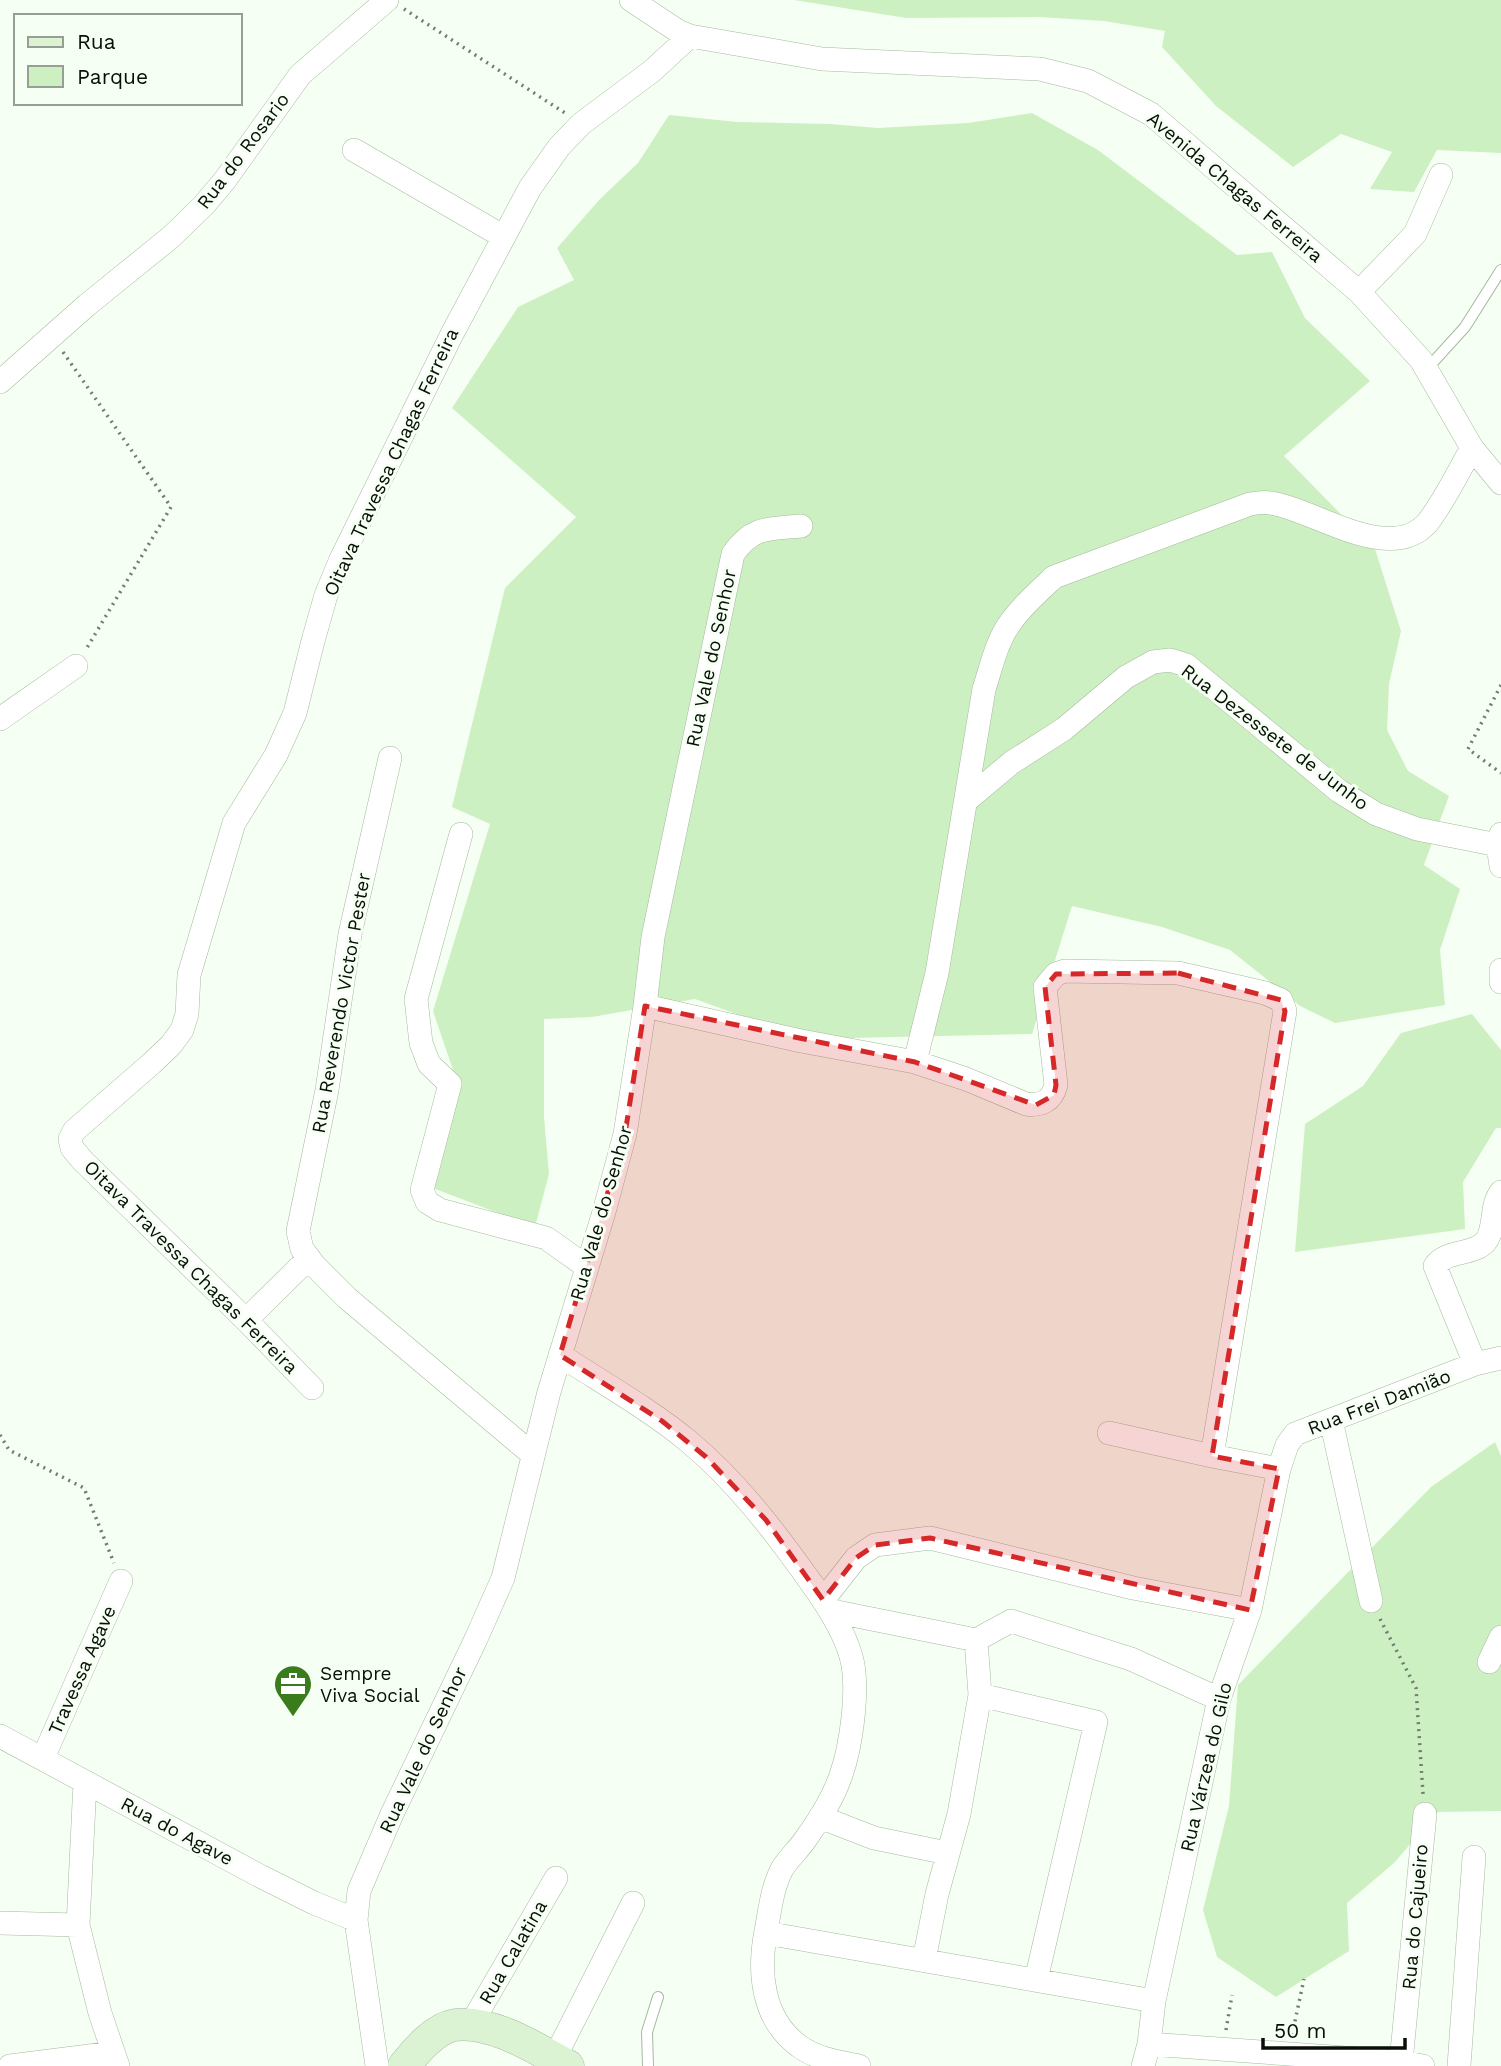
<svg xmlns="http://www.w3.org/2000/svg" width="1501" height="2066" font-family="'Work Sans',sans-serif">
  <style>
    .green { fill: #cdf0c2 }
    .lines { fill: none; stroke-linecap: round; stroke-linejoin: round }
    .lane-casing { stroke: #a4ba9d; stroke-width: 12 }
    .street-casing { stroke: #a4ba9d; stroke-width: 24 }
    .secondary-casing { stroke: #a4ba9d; stroke-width: 33 }
    .path { stroke: #747c72; stroke-width: 3.5; stroke-dasharray: 2 5; stroke-linecap: butt }
    .lane { stroke: #fff; stroke-width: 10 }
    .street { stroke: #fff; stroke-width: 23 }
    .secondary { stroke: #dcf3d3; stroke-width: 32 }
    .marked { fill: #d62828; fill-opacity: 0.2; stroke: #d62828; stroke-width: 5; stroke-dasharray: 14 9; stroke-linejoin: round }
    .labels { text-anchor: middle; dominant-baseline: central; stroke-width: 6; stroke-linejoin: round; paint-order: stroke }
    .street-label { font-size: 19px; fill: #080f06; stroke: #f6fff3 }
    .poi-label { font-size: 19px; fill: #080f06; stroke: #f6fff3; text-anchor: start }
  </style>
  <rect width="100%" height="100%" fill="#f6fff3"/>
  <!-- green -->
  <path class="green" d="M 794,0 L 1501,0 L 1501,153 L 1437,150 L 1414,192 L 1370,189 L 1392,152 L 1341,134 L 1293,167 L 1216,106 L 1162,47 L 1165,31 L 1104,21 L 1039,17 L 906,18 Z
    M 1032,113 L 1098,150 L 1237,255 L 1272,252 L 1305,318 L 1370,381 L 1284,456 L 1375,549 L 1401,631 L 1389,684 L 1387,730 L 1408,771 L 1449,796 L 1424,865 L 1460,889 L 1440,950 L 1445,1005 L 1335,1023 L 1300,1006 L 1230,950 L 1162,927 L 1072,906 L 1032,1034 L 805,1039 L 695,999 L 592,1017 L 544,1019 L 544,1117 L 549,1174 L 535,1227 L 430,1187 L 456,1079 L 433,1011 L 490,824 L 452,807 L 505,588 L 576,517 L 452,408 L 518,307 L 574,280 L 557,248 L 600,199 L 638,163 L 669,115 L 737,122 L 830,124 L 878,128 L 968,123 Z
    M 1472,1014 L 1501,1050 L 1501,1128 L 1496,1128 L 1463,1182 L 1465,1229 L 1295,1252 L 1305,1124 L 1363,1086 L 1401,1033 Z
    M 1495,1442 L 1501,1456 L 1501,1811 L 1438,1812 L 1394,1863 L 1347,1903 L 1349,1951 L 1276,1997 L 1217,1957 L 1203,1910 L 1229,1806 L 1238,1685 L 1431,1487 Z"/>
  <g class="lines">
    <defs>
      <path id="lane" d="M 1426,370 L 1465,327 L 1501,270
        M 648,2066 L 647,2032 L 658,1997"/>
      <path id="street" d="M 631,0 L 678,31 L 690,36 L 822,59 L 1040,69 L 1088,81 L 1151,114 L 1359,292 L 1421,360 L 1472,448 L 1501,483
        M 354,150 L 504,237
        M 1359,292 L 1415,234 L 1441,175
        M 0,382 L 87,305 L 171,237 L 204,205 L 225,180 L 300,75 L 387,0
        M 0,719 L 76,666
        M 390,758 L 350,934 L 327,1090 L 298,1231 L 302,1249 L 314,1265 L 347,1298 L 532,1454
        M 967,800 L 1011,763 L 1064,729 L 1126,677 L 1153,662 L 1170,660 L 1186,665 L 1339,791 L 1376,814 L 1417,829 L 1498,845
        M 461,834 L 416,999 L 421,1043 L 429,1064 L 450,1084 L 422,1190 L 427,1202 L 440,1210 L 546,1238 L 587,1267
        M 1501,834 L 1498,845 L 1501,866
        M 1501,970 L 1501,982
        M 645,1006 L 801,1041 L 915,1062 L 966,1079 L 1026,1104 C 1041,1106 1052,1101 1056,1085 L 1045,987 L 1056,974 L 1065,971 L 1178,973 L 1265,993 L 1281,1000 L 1285,1011 L 1212,1456 L 1279,1469
        M 915,1062 L 937,973 L 984,689 C 991,668 996,644 1008,626 C 1021,607 1038,592 1054,577 L 1250,504 C 1256,503 1264,502 1271,503 C 1313,509 1391,566 1428,522 C 1445,500 1458,472 1472,448
        M 246,1320 L 309,1258
        M 560,1355 C 603,1383 649,1409 688,1441 C 735,1480 772,1528 807,1577 C 824,1600 848,1636 853,1665 C 858,1695 851,1747 841,1775 C 833,1799 819,1820 805,1840 C 798,1850 788,1859 782,1869 C 772,1888 770,1910 766,1931 C 758,1972 762,2019 799,2046 C 816,2059 839,2062 859,2066
        M 1475,1364 L 1435,1266 C 1447,1249 1474,1256 1486,1241 C 1496,1228 1490,1206 1501,1192
        M 312,1388 L 246,1320 L 83,1161 L 72,1148 L 70,1139 L 74,1131 L 152,1063 L 171,1045 L 182,1030 L 187,1014 L 189,975 L 234,823 L 276,755 L 295,713 L 313,641 L 326,595 L 341,559 L 452,334 L 530,188 L 559,147 L 581,124 L 652,71 L 690,36
        M 1331,1420 L 1371,1601
        M 1109,1433 L 1212,1456
        M 823,1600 L 856,1558 L 875,1545 L 930,1538 L 1133,1588 L 1250,1610
        M 832,1611 L 976,1640 L 1011,1621 L 1131,1659 L 1219,1699
        M 1489,1662 L 1501,1637
        M 980,1695 L 1096,1722 L 1036,1980
        M 0,1736 L 260,1876 L 314,1903 L 356,1920
        M 43,1758 L 121,1581
        M 85,1782 L 78,1925 L 100,2013 L 118,2066
        M 820,1817 L 874,1838 L 947,1853
        M 0,1923 L 78,1925
        M 766,1933 L 1154,2001
        M 924,1960 L 937,1894 L 959,1814 L 980,1695 L 976,1640
        M 470,2026 L 556,1878
        M 1149,2044 L 1401,2062 L 1423,2066
        M 554,2059 L 633,1903
        M 1401,2062 L 1425,1814
        M 10,2066 L 113,2053
        M 377,2066 L 356,1920 L 359,1891 L 392,1814 L 476,1639 L 503,1578 L 549,1392 L 604,1212 L 625,1134 L 645,1006 L 653,937 L 733,554 C 752,526 769,529 801,526
        M 1143,2066 L 1149,2044 L 1154,2001 L 1219,1699 L 1250,1610 L 1279,1469 L 1287,1445 L 1295,1434 L 1475,1364 L 1501,1358
        M 1459,2066 L 1474,1857"/>
      <path id="secondary" d="M 404,2066 C 416,2051 435,2028 455,2025 C 492,2020 537,2049 568,2066"/>
    </defs>
    <!-- lane casing -->
    <use href="#lane" class="lane-casing"/>
    <!-- street casing -->
    <use href="#street" class="street-casing"/>
    <!-- secondary casing -->
    <use href="#secondary" class="secondary-casing"/>
    <!-- path -->
    <path class="path" d="M 404,9 L 565,113
      M 63,352 L 171,507 L 85,651
      M 1501,685 L 1468,749 L 1501,773
      M 0,1435 L 9,1450 L 84,1488 L 114,1563
      M 1380,1619 L 1416,1688 L 1423,1794
      M 1226,2030 L 1232,1995
      M 1292,2035 L 1304,1979"/>
    <!-- lane -->
    <use href="#lane" class="lane"/>
    <!-- street -->
    <use href="#street" class="street"/>
    <!-- secondary -->
    <use href="#secondary" class="secondary"/>
  </g>
  <!-- marked area -->
  <path class="marked" d="M 1178,973 L 1281,1000 L 1285,1011 L 1212,1456 L 1279,1469 L 1250,1610 L 930,1538 L 875,1545 L 856,1558 L 823,1600 L 766,1520 L 706,1457 L 662,1421 L 560,1355 L 625,1134 L 645,1006 L 915,1062 L 1036,1105 L 1054,1095 L 1056,1085 L 1045,987 L 1056,974 Z"/>
  <!-- icons -->
  <defs>
    <symbol id="office-pin" viewBox="-11 -11 22 30"><path d="M0 17L-7.5 6A9.5 9.5 0 1 1 7.5 6Z" fill="#3a7c1c" stroke="#f6fff3"/><path d="M-6-3h4V-5.5h4V-3h4V5H-6ZM-1-4.5V-3h2v-1.5ZM-6 0V1H6V0Z" fill="#fff"/></symbol>
  </defs>
  <g fill-rule="evenodd">
    <use href="#office-pin" x="271" y="1662" width="44" height="60"/>
  </g>
  <g class="labels">
    <!-- street labels -->
    <g class="street-label">
      <text transform="translate(243 151) rotate(-53)">Rua do Rosario</text>
      <text transform="translate(1235 187) rotate(40)">Avenida Chagas Ferreira</text>
      <text transform="translate(391 462) rotate(-65)">Oitava Travessa Chagas Ferreira</text>
      <text transform="translate(711 658) rotate(-78)">Rua Vale do Senhor</text>
      <text transform="translate(1275 737) rotate(37)">Rua Dezessete de Junho</text>
      <text transform="translate(341 1003) rotate(-80)">Rua Reverendo Victor Pester</text>
      <text transform="translate(601 1213) rotate(-74)">Rua Vale do Senhor</text>
      <text transform="translate(191 1267) rotate(45)">Oitava Travessa Chagas Ferreira</text>
      <text transform="translate(1379 1402) rotate(-21)">Rua Frei Damião</text>
      <text transform="translate(82 1670) rotate(-66)">Travessa Agave</text>
      <text transform="translate(423 1750) rotate(-65)">Rua Vale do Senhor</text>
      <text transform="translate(1206 1767) rotate(-77)">Rua Várzea do Gilo</text>
      <text transform="translate(177 1831) rotate(28)">Rua do Agave</text>
      <text transform="translate(1415 1917) rotate(-85)">Rua do Cajueiro</text>
      <text transform="translate(513 1952) rotate(-60)">Rua Calatina</text>
    </g>
    <!-- poi labels -->
    <g class="poi-label">
      <text x="320" y="1673">Sempre<tspan x="320" dy="22">Viva Social</tspan></text>
    </g>
  </g>
  <!-- legend -->
  <rect x="14" y="14" width="228" height="91" fill="#f6fff3" stroke="#979f94" stroke-width="2"/>
  <rect x="28" y="37" width="35" height="10" fill="#dcf3d3" stroke="#979f94" stroke-width="2"/>
  <text x="77" y="49" font-size="21" fill="#080f06">Rua</text>
  <rect x="28" y="66" width="35" height="21" fill="#cdf0c2" stroke="#979f94" stroke-width="2"/>
  <text x="77" y="84" font-size="21" fill="#080f06">Parque</text>
  <!-- scale -->
  <path d="M1263 2038v10h142v-10" fill="none" stroke="#080f06" stroke-width="3.5"/>
  <text x="1274" y="2038" font-size="21" fill="#080f06" stroke="#f6fff3" stroke-width="5" paint-order="stroke">50 m</text>
</svg>
